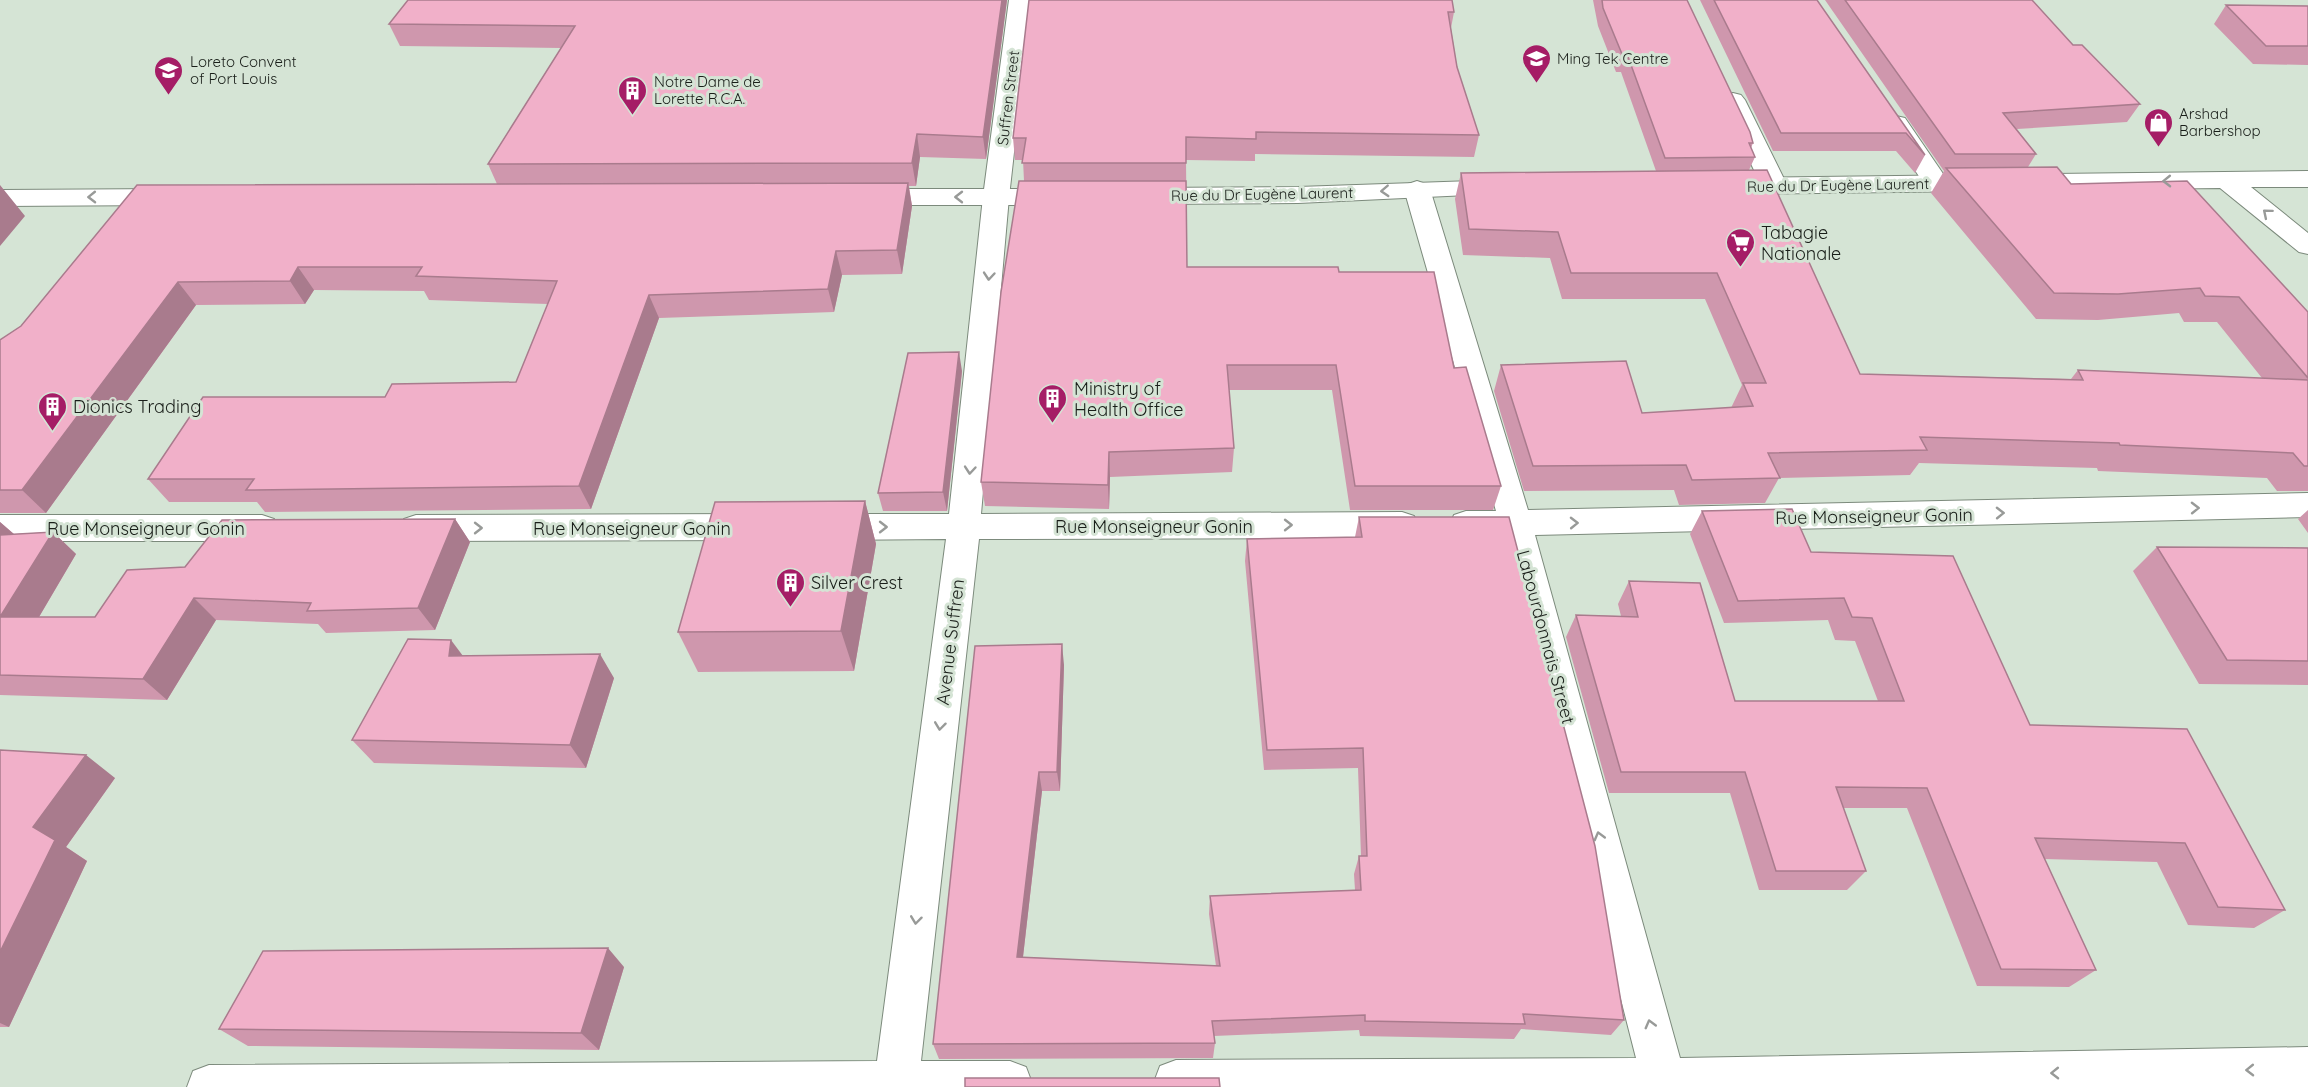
<svg xmlns="http://www.w3.org/2000/svg" width="2308" height="1087" font-family="Quicksand,sans-serif">
  <style>
    .lines { fill: none; stroke-linecap: round; stroke-linejoin: round }
    .minor-casing { stroke: #7c8a7c; stroke-width: 2 }
    .tertiary-casing { stroke: #7c8a7c; stroke-width: 2 }
    .minor { fill: #fff; fill-rule: evenodd }
    .tertiary { fill: #fff; fill-rule: evenodd }
    .wall { fill: #cf97ad }
    .shaded-wall { fill: #a97b8d }
    .building { fill: #f1b0c9; stroke: #a97b8d; stroke-width: 1.5 }
    .oneway { stroke: #989a98 }
    .labels { text-anchor: middle; dominant-baseline: central; stroke-width: 6; stroke-linejoin: round; paint-order: stroke }
    .far-poi-label { font-size: 15px; fill: #191e19; stroke: #d5e4d5; text-anchor: start }
    .far-street-label { font-size: 15px; fill: #191e19; stroke: #d5e4d5 }
    .poi-label { font-size: 18px; fill: #191e19; stroke: #d5e4d5; text-anchor: start }
    .street-label { font-size: 18px; fill: #191e19; stroke: #d5e4d5 }
  </style>
  <rect width="100%" height="100%" fill="#d5e4d5"/>
  <g class="lines">
    <defs>
      <path id="minor" d="M 1009,0 L 1031,0 L 1009,197 L 981,514 L 1402,512 L 1414,516 L 1418,525 L 1414,534 L 1402,538 L 979,539 L 921,1061 L 1010,1061 L 1026,1067 L 1032,1083 L 1031,1087 L 187,1087 L 193,1071 L 209,1065 L 877,1061 L 946,539 L 827,540 L 815,536 L 811,527 L 815,518 L 827,514 L 949,514 L 983,197 Z
        M 1733,93 L 1741,95 L 1745,100 L 1787,185 L 1783,190 L 1774,193 L 1765,190 L 1761,185 L 1721,100 L 1725,95 Z
        M 1896,116 L 1905,118 L 1950,184 L 1946,189 L 1937,192 L 1928,189 L 1924,184 L 1884,123 L 1887,118 Z
        M 1417,181 L 1426,184 L 1430,189 L 1528,510 L 2308,493 L 2308,517 L 1535,535 L 1680,1058 L 2308,1047 L 2308,1087 L 1156,1087 L 1154,1082 L 1160,1066 L 1176,1060 L 1636,1058 L 1503,536 L 1466,537 L 1454,533 L 1450,524 L 1454,515 L 1466,511 L 1496,511 L 1404,189 L 1408,184 Z
        M 754,514 L 766,518 L 770,527 L 766,536 L 754,540 L 416,541 L 404,537 L 400,528 L 404,519 L 416,515 Z
        M 0,515 L 262,515 L 274,519 L 278,528 L 274,537 L 262,541 L 0,541 Z"/>
      <path id="tertiary" d="M 2308,171 L 2308,187 L 2251,187 L 2308,233 L 2308,254 L 2299,252 L 2220,188 L 1731,194 L 1722,191 L 1718,186 L 1722,181 L 1731,178 Z
        M 1502,180 L 1511,183 L 1515,188 L 1511,193 L 1298,203 L 1143,204 L 1134,201 L 1130,196 L 1134,191 L 1143,188 L 1298,187 Z
        M 170,189 L 179,191 L 183,197 L 179,203 L 170,205 L 0,206 L 0,190 Z
        M 867,189 L 1061,189 L 1070,191 L 1074,197 L 1070,203 L 1061,205 L 867,205 L 858,203 L 854,197 L 858,191 Z"/>
    </defs>
    <!-- minor casing -->
    <use href="#minor" class="minor-casing"/>
    <!-- tertiary casing -->
    <use href="#tertiary" class="tertiary-casing"/>
    <!-- minor -->
    <use href="#minor" class="minor"/>
    <!-- tertiary -->
    <use href="#tertiary" class="tertiary"/>
  </g>
  <!-- wall -->
  <path class="wall" d="M 1007,0 L 986,159 L 920,157 L 916,186 L 909,186 L 912,206 L 902,274 L 842,275 L 834,312 L 659,318 L 591,509 L 265,512 L 257,502 L 169,502 L 148,479 L 385,397 L 516,382 L 548,304 L 429,300 L 424,291 L 314,290 L 305,304 L 196,305 L 46,513 L 0,513 L 0,340 L 21,326 L 497,184 L 488,164 L 561,48 L 400,46 L 389,24 Z
    M 1029,0 L 1454,12 L 1451,28 L 1457,67 L 1479,135 L 1474,157 L 1255,154 L 1255,161 L 1186,160 L 1187,267 L 1339,272 L 1454,368 L 1501,486 L 1493,510 L 1350,510 L 1332,390 L 1229,390 L 1234,448 L 1232,472 L 1110,477 L 1109,509 L 985,506 L 981,482 L 1024,181 L 1023,160 L 1015,160 L 1013,138 Z
    M 1593,0 L 1687,0 L 1753,143 L 1751,148 L 1755,157 L 1749,170 L 1860,374 L 2071,379 L 2078,370 L 2262,378 L 2217,322 L 2184,322 L 2179,313 L 2098,320 L 2036,319 L 1931,193 L 1944,171 L 1825,0 L 2032,0 L 2073,45 L 2140,104 L 2127,122 L 2017,129 L 2036,154 L 2028,167 L 2071,184 L 2308,312 L 2308,491 L 2277,491 L 2267,478 L 2098,471 L 2097,468 L 1919,463 L 1910,475 L 1779,478 L 1765,503 L 1679,505 L 1674,490 L 1524,491 L 1494,391 L 1501,365 L 1642,413 L 1731,408 L 1742,385 L 1705,299 L 1562,299 L 1550,258 L 1463,255 L 1455,199 L 1461,173 L 1656,171 L 1621,72 L 1616,72 L 1598,26 Z
    M 1700,0 L 1817,0 L 1925,155 L 1915,173 L 1896,151 L 1773,151 Z
    M 2226,5 L 2308,6 L 2308,65 L 2253,64 L 2214,24 Z
    M 962,371 L 947,511 L 883,511 L 878,493 Z
    M 865,501 L 876,544 L 854,671 L 698,672 L 678,632 Z
    M 2308,510 L 2308,533 L 2298,519 Z
    M 1702,511 L 1811,552 L 2030,725 L 2285,910 L 2254,928 L 2188,925 L 2157,862 L 2044,859 L 2096,970 L 2069,987 L 1977,986 L 1907,808 L 1843,808 L 1866,871 L 1847,890 L 1759,890 L 1730,793 L 1609,793 L 1566,637 L 1576,615 L 1621,616 L 1618,604 L 1629,581 L 1735,701 L 1878,701 L 1855,641 L 1835,640 L 1828,620 L 1724,623 L 1690,534 Z
    M 1359,517 L 1624,1020 L 1611,1035 L 1521,1029 L 1514,1039 L 1360,1036 L 1359,1030 L 1214,1036 L 1215,1043 L 1213,1058 L 939,1059 L 933,1044 L 1064,665 L 1060,791 L 1042,791 L 1023,957 L 1216,966 L 1209,914 L 1210,896 L 1355,890 L 1354,874 L 1359,856 L 1361,856 L 1358,768 L 1264,770 L 1245,561 L 1247,539 L 1355,537 Z
    M 455,519 L 470,542 L 435,630 L 326,633 L 318,624 L 216,620 L 167,700 L 0,695 L 0,522 L 14,534 L 53,532 L 76,554 L 39,617 L 95,617 L 185,567 Z
    M 2157,547 L 2308,548 L 2308,685 L 2199,684 L 2133,571 Z
    M 463,656 L 614,678 L 586,768 L 374,763 L 352,740 Z
    M 0,750 L 115,778 L 66,847 L 87,861 L 9,1027 L 0,1027 Z
    M 624,967 L 599,1050 L 248,1046 L 219,1029 Z"/>
  <!-- shaded-wall -->
  <path class="shaded-wall" d="M 1002,0 L 1007,0 L 986,159 L 983,137 Z
    M 917,134 L 920,157 L 916,186 L 912,163 Z
    M 908,183 L 912,206 L 902,274 L 897,250 Z
    M 0,185 L 25,216 L 0,246 Z
    M 836,251 L 842,275 L 834,312 L 828,289 Z
    M 298,267 L 314,290 L 305,304 L 290,281 Z
    M 178,282 L 196,305 L 46,513 L 22,490 Z
    M 649,295 L 659,318 L 591,509 L 579,486 Z
    M 959,352 L 962,371 L 947,511 L 943,492 Z
    M 1109,452 L 1110,477 L 1109,509 L 1108,485 Z
    M 865,501 L 876,544 L 854,671 L 841,631 Z
    M 455,519 L 470,542 L 435,630 L 418,608 Z
    M 0,522 L 24,543 L 0,546 Z
    M 53,532 L 76,554 L 26,639 L 0,617 Z
    M 194,598 L 216,620 L 167,700 L 143,679 Z
    M 451,640 L 469,664 L 449,656 Z
    M 1062,644 L 1064,665 L 1060,791 L 1057,772 Z
    M 600,654 L 614,678 L 586,768 L 570,745 Z
    M 86,755 L 115,778 L 66,847 L 87,861 L 9,1027 L 0,1023 L 0,952 L 33,827 Z
    M 1039,772 L 1042,791 L 1021,974 L 1017,957 Z
    M 608,948 L 624,967 L 599,1050 L 581,1033 Z"/>
  <!-- building -->
  <path class="building" d="M 408,0 L 1002,0 L 983,137 L 917,134 L 912,163 L 488,164 L 575,26 L 389,24 Z
    M 1029,0 L 1452,0 L 1454,12 L 1448,12 L 1457,67 L 1479,135 L 1256,132 L 1256,139 L 1186,137 L 1186,163 L 1022,163 L 1026,138 L 1013,138 Z
    M 1602,0 L 1687,0 L 1750,132 L 1753,143 L 1749,143 L 1755,157 L 1665,158 L 1627,54 L 1622,54 L 1603,8 Z
    M 1714,0 L 1817,0 L 1925,155 L 1906,133 L 1781,133 Z
    M 1845,0 L 2032,0 L 2073,45 L 2082,45 L 2140,104 L 2003,113 L 2036,154 L 1955,154 Z
    M 2226,5 L 2308,6 L 2308,46 L 2266,46 Z
    M 2057,167 L 2071,184 L 2187,181 L 2308,312 L 2308,378 L 2239,297 L 2205,296 L 2200,288 L 2118,294 L 2054,293 L 1946,168 Z
    M 1767,170 L 1860,374 L 2083,380 L 2078,370 L 2308,380 L 2308,466 L 2304,466 L 2293,453 L 2120,445 L 2119,443 L 1920,437 L 1927,450 L 1768,453 L 1780,478 L 1692,480 L 1686,465 L 1533,466 L 1501,365 L 1626,361 L 1642,413 L 1753,406 L 1743,383 L 1766,383 L 1717,273 L 1571,273 L 1558,232 L 1469,229 L 1461,173 Z
    M 1019,181 L 1186,181 L 1187,267 L 1338,267 L 1339,272 L 1434,272 L 1454,368 L 1466,367 L 1501,486 L 1355,486 L 1336,365 L 1227,365 L 1234,448 L 1109,452 L 1108,485 L 981,482 L 1001,292 Z
    M 908,183 L 897,250 L 836,251 L 828,289 L 649,295 L 579,486 L 246,490 L 254,479 L 148,479 L 203,397 L 385,397 L 392,384 L 516,382 L 557,281 L 416,276 L 422,267 L 298,267 L 290,281 L 178,282 L 22,490 L 0,490 L 0,340 L 21,326 L 137,185 Z
    M 959,352 L 943,492 L 878,493 L 908,353 Z
    M 865,501 L 841,631 L 678,632 L 715,502 Z
    M 1792,509 L 1811,552 L 1953,556 L 2030,725 L 2187,729 L 2285,910 L 2218,907 L 2185,843 L 2035,838 L 2096,970 L 2001,969 L 1927,788 L 1836,787 L 1866,871 L 1776,871 L 1745,772 L 1621,772 L 1576,615 L 1638,617 L 1629,581 L 1700,583 L 1735,701 L 1904,701 L 1872,618 L 1852,617 L 1844,598 L 1738,601 L 1702,511 Z
    M 1359,517 L 1509,517 L 1595,846 L 1624,1020 L 1523,1014 L 1525,1024 L 1365,1021 L 1365,1015 L 1212,1021 L 1215,1043 L 933,1044 L 975,646 L 1062,644 L 1057,772 L 1039,772 L 1017,957 L 1220,966 L 1210,896 L 1361,890 L 1359,856 L 1367,856 L 1363,748 L 1267,750 L 1247,539 L 1362,537 Z
    M 455,519 L 418,608 L 307,611 L 311,603 L 194,598 L 143,679 L 0,675 L 0,617 L 95,617 L 127,570 L 185,567 L 222,520 Z
    M 53,532 L 0,617 L 0,535 Z
    M 2157,547 L 2308,548 L 2308,661 L 2227,660 Z
    M 408,639 L 451,640 L 449,656 L 600,654 L 570,745 L 352,740 Z
    M 0,750 L 86,755 L 33,827 L 55,840 L 0,952 Z
    M 608,948 L 581,1033 L 219,1029 L 263,951 Z
    M 965,1078 L 1219,1078 L 1220,1087 L 965,1087 Z"/>
  <!-- one-way arrows -->
  <defs><path id="oneway-chevron" d="M-2-3.5L2.5 0L-2 3.5" fill="none" stroke-width="1.6" stroke-linecap="round" stroke-linejoin="round" transform="scale(1.5)"/></defs>
  <g class="oneway">
    <use href="#oneway-chevron" transform="translate(2167 181) rotate(179)"/>
    <use href="#oneway-chevron" transform="translate(1385 191) rotate(177)"/>
    <use href="#oneway-chevron" transform="translate(92 197) rotate(179)"/>
    <use href="#oneway-chevron" transform="translate(959 197) rotate(180)"/>
    <use href="#oneway-chevron" transform="translate(2267 213) rotate(-140)"/>
    <use href="#oneway-chevron" transform="translate(989 276) rotate(95)"/>
    <use href="#oneway-chevron" transform="translate(970 470) rotate(95)"/>
    <use href="#oneway-chevron" transform="translate(2195 508) rotate(-1)"/>
    <use href="#oneway-chevron" transform="translate(2000 513) rotate(-1)"/>
    <use href="#oneway-chevron" transform="translate(1574 523) rotate(-1)"/>
    <use href="#oneway-chevron" transform="translate(1288 525)"/>
    <use href="#oneway-chevron" transform="translate(883 527)"/>
    <use href="#oneway-chevron" transform="translate(478 528)"/>
    <use href="#oneway-chevron" transform="translate(940 726) rotate(97)"/>
    <use href="#oneway-chevron" transform="translate(1599 836) rotate(-105)"/>
    <use href="#oneway-chevron" transform="translate(916 920) rotate(97)"/>
    <use href="#oneway-chevron" transform="translate(1650 1024) rotate(-105)"/>
    <use href="#oneway-chevron" transform="translate(2250 1070) rotate(179)"/>
    <use href="#oneway-chevron" transform="translate(2055 1073) rotate(179)"/>
  </g>
  <!-- icons -->
  <defs>
    <symbol id="school-pin" viewBox="-11 -11 22 30"><path d="M0 17L-7.5 6A9.5 9.5 0 1 1 7.5 6Z" fill="#a51d66" stroke="#d5e4d5"/><path d="M0-5L7-2L0 1L-7-2ZM-4 1L0 2.5L4 1V4Q0 6-4 4Z" fill="#fff"/></symbol>
    <symbol id="building-pin" viewBox="-11 -11 22 30"><path d="M0 17L-7.5 6A9.5 9.5 0 1 1 7.5 6Z" fill="#a51d66" stroke="#d5e4d5"/><path d="M-4-6H4V6H1V3H-1V6H-4ZM-2.5-4.3h1.7v1.8h-1.7ZM.8-4.3h1.7v1.8H.8ZM-2.5-1h1.7V.8h-1.7ZM.8-1h1.7V.8H.8Z" fill="#fff"/></symbol>
    <symbol id="shop-pin" viewBox="-11 -11 22 30"><path d="M0 17L-7.5 6A9.5 9.5 0 1 1 7.5 6Z" fill="#a51d66" stroke="#d5e4d5"/><path d="M-5-2.5h2.3a2.7 3.5 0 0 1 5.4 0H5L5.5 6h-11ZM-1.5-2.5h3a1.5 2.3 0 0 0-3 0Z" fill="#fff"/></symbol>
    <symbol id="supermarket-pin" viewBox="-11 -11 22 30"><path d="M0 17L-7.5 6A9.5 9.5 0 1 1 7.5 6Z" fill="#a51d66" stroke="#d5e4d5"/><path d="M-6-5.5h2.5l.6 2H6L4.5 2H-2.5L-4.4-4H-6ZM-1.5 3.2a1.3 1.3 0 1 0 .1 0ZM3 3.2a1.3 1.3 0 1 0 .1 0Z" fill="#fff"/></symbol>
  </defs>
  <g fill-rule="evenodd">
    <use href="#school-pin" x="1520" y="42" width="33" height="45"/>
    <use href="#school-pin" x="152" y="54" width="33" height="45"/>
    <use href="#building-pin" x="616" y="74" width="33" height="45"/>
    <use href="#shop-pin" x="2142" y="106" width="33" height="45"/>
    <use href="#supermarket-pin" x="1724" y="226" width="33" height="45"/>
    <use href="#building-pin" x="1036" y="382" width="33" height="45"/>
    <use href="#building-pin" x="36" y="390" width="33" height="45"/>
    <use href="#building-pin" x="774" y="566" width="33" height="45"/>
  </g>
  <g class="labels">
    <!-- far-poi labels -->
    <g class="far-poi-label">
      <text x="1557" y="58">Ming Tek Centre</text>
      <text x="190" y="61">Loreto Convent<tspan x="190" dy="17">of Port Louis</tspan></text>
      <text x="654" y="81">Notre Dame de<tspan x="654" dy="17">Lorette R.C.A.</tspan></text>
      <text x="2179" y="113">Arshad<tspan x="2179" dy="17">Barbershop</tspan></text>
    </g>
    <!-- far-street labels -->
    <g class="far-street-label">
      <text transform="translate(1008 98) rotate(-83)">Suffren Street</text>
      <text transform="translate(1838 185) rotate(-1)">Rue du Dr Eugène Laurent</text>
      <text transform="translate(1262 194) rotate(-1)">Rue du Dr Eugène Laurent</text>
    </g>
    <!-- poi labels -->
    <g class="poi-label">
      <text x="1761" y="232">Tabagie<tspan x="1761" dy="21">Nationale</tspan></text>
      <text x="1074" y="388">Ministry of<tspan x="1074" dy="21">Health Office</tspan></text>
      <text x="73" y="406">Dionics Trading</text>
      <text x="811" y="582">Silver Crest</text>
    </g>
    <!-- street labels -->
    <g class="street-label">
      <text transform="translate(1874 516) rotate(-1)">Rue Monseigneur Gonin</text>
      <text x="1154" y="526">Rue Monseigneur Gonin</text>
      <text x="146" y="528">Rue Monseigneur Gonin</text>
      <text x="632" y="528">Rue Monseigneur Gonin</text>
      <text transform="translate(1546 637) rotate(75)">Labourdonnais Street</text>
      <text transform="translate(950 642) rotate(-83)">Avenue Suffren</text>
    </g>
  </g>
</svg>
